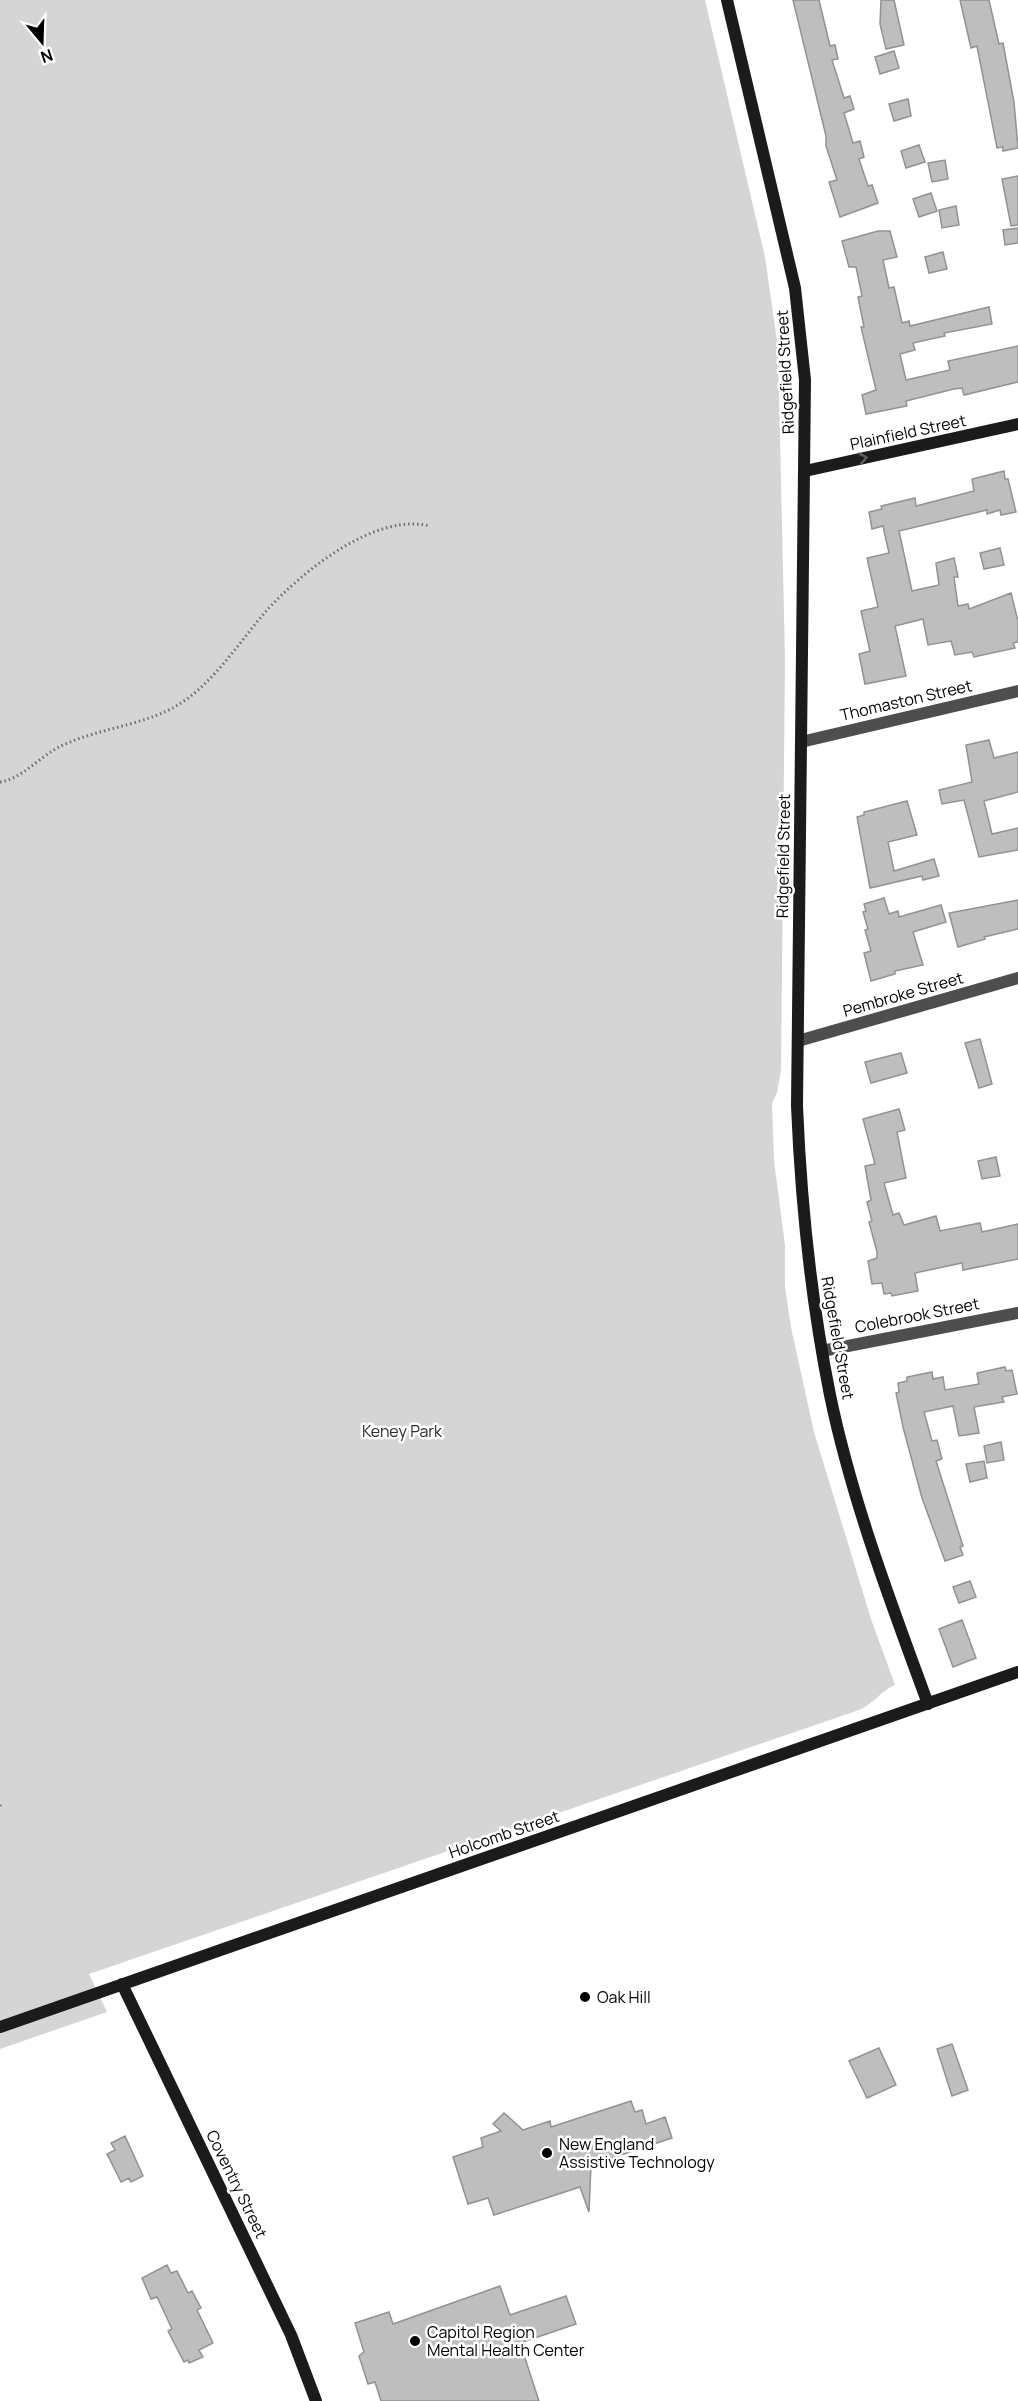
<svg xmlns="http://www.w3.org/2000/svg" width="1018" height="2401" font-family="Manrope,sans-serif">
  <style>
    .green { fill: #d5d5d5 }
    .building { fill: #bebebe; stroke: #929292; stroke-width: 1.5 }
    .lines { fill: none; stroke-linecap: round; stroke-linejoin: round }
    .path { stroke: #707070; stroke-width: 3; stroke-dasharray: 1.5 3; stroke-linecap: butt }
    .street { stroke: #4e4e4e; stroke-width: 12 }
    .secondary { stroke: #1b1b1b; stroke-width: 12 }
    .oneway { stroke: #5f5f5f }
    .poi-dot { fill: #000; stroke: #fff; stroke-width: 2 }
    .labels { text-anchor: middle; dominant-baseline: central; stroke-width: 5; stroke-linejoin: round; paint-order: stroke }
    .street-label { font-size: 16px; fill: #000; stroke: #fff }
    .park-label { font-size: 16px; fill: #2c2c2c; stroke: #fff }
    .poi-label { font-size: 16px; fill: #000; stroke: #fff; text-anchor: start }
  </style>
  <rect width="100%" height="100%" fill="#fff"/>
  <!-- green -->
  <path class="green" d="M 0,0 L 705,0 L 765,257 L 778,348 L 785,660 L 781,1070 L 777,1093 L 772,1103 L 774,1161 L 785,1245 L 785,1287 L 791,1327 L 814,1432 L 871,1619 L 895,1685 C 882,1690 873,1704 859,1710 L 89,1974 L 107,2012 L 0,2049 Z"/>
  <!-- building -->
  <path class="building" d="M 793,0 L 819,0 L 830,46 L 835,45 L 838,59 L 832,60 L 844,98 L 850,96 L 854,109 L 844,113 L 853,143 L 860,141 L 864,157 L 859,159 L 868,186 L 872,185 L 878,203 L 840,217 L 829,182 L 837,180 L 826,146 L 826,136 Z
    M 881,0 L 894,0 L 904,45 L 886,49 L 880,24 Z
    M 960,0 L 989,0 L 999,44 L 1003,43 L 1014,102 L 1018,148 L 1003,151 L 1003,147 L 997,148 L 977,46 L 971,48 Z
    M 894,51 L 899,68 L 880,74 L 875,57 Z
    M 908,99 L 911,116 L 894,121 L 889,104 Z
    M 919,145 L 925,162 L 906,168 L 901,151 Z
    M 945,160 L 948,179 L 932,182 L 928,163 Z
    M 1018,176 L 1018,225 L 1011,226 L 1002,179 Z
    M 931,193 L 937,211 L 919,217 L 913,199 Z
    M 956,206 L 959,225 L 942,228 L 939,210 Z
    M 1018,228 L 1018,243 L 1005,245 L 1003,230 Z
    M 878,231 L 890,231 L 897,257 L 883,260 L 889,288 L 894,287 L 902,323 L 909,321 L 910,326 L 989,307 L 992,324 L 944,333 L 945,336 L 913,343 L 915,350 L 900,354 L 906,380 L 950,370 L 948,361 L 1018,346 L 1018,382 L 964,395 L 962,388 L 954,389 L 906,401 L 907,406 L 866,414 L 862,395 L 876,390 L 861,327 L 864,327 L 858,297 L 862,296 L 856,267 L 849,267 L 842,241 Z
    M 943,252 L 947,269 L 929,273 L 925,257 Z
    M 1004,471 L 1005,479 L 1008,479 L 1016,512 L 1001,515 L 1000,510 L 987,514 L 987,510 L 899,531 L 912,591 L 939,585 L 936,563 L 954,558 L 958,577 L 954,577 L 958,606 L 968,604 L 969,609 L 1011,593 L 1018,621 L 1018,642 L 1013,643 L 1015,648 L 974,657 L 972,652 L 955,655 L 951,641 L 928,645 L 923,619 L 895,626 L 906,676 L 865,684 L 859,654 L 870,651 L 861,611 L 878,607 L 867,558 L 889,553 L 883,526 L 872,529 L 869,512 L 882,509 L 881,506 L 915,498 L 916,506 L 974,491 L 972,479 Z
    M 1000,548 L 1004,565 L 984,569 L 980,553 Z
    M 989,740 L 994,758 L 1018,752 L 1018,792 L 984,801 L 992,834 L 1018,828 L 1018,850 L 979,857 L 964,800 L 942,804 L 939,790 L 972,782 L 966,745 Z
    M 907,801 L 917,835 L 888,842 L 894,871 L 934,859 L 939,876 L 923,880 L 922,876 L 870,888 L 857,817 L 864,815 L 864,812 Z
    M 884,898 L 889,914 L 898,911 L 899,917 L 941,905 L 946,922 L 913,932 L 923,965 L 895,971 L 895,974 L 871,981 L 864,953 L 871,951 L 865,930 L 868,929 L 863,912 L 866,911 L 864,904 Z
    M 1018,900 L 1018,929 L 984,937 L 985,939 L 958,947 L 949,913 Z
    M 980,1039 L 992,1084 L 979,1088 L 965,1043 Z
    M 901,1053 L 907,1073 L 871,1083 L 865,1062 Z
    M 899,1109 L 905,1130 L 897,1132 L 906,1178 L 884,1183 L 893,1215 L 899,1213 L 904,1225 L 936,1216 L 940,1231 L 980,1223 L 982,1232 L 1018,1224 L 1018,1259 L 963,1270 L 962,1263 L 915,1273 L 918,1291 L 892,1296 L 891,1293 L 884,1294 L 882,1283 L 872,1284 L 868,1261 L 877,1258 L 877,1252 L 869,1222 L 872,1221 L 867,1202 L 871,1200 L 865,1166 L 875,1164 L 863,1119 Z
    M 996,1157 L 1000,1176 L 982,1179 L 978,1161 Z
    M 1005,1367 L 1006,1371 L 1012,1370 L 1017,1394 L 1002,1397 L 1004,1402 L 974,1407 L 979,1433 L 959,1436 L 953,1406 L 924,1412 L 932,1441 L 937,1440 L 942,1459 L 936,1461 L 963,1546 L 960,1547 L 963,1555 L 945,1561 L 922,1498 L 903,1427 L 896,1393 L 899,1392 L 898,1383 L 907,1381 L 907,1377 L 932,1372 L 933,1379 L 943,1377 L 945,1390 L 979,1384 L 977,1373 Z
    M 1001,1442 L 1004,1460 L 987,1463 L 984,1446 Z
    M 984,1461 L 987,1478 L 970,1482 L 966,1464 Z
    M 970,1581 L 976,1597 L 959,1603 L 953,1587 Z
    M 962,1620 L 976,1658 L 953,1667 L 939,1629 Z
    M 952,2044 L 968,2090 L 952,2096 L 937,2049 Z
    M 879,2048 L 896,2085 L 867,2098 L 849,2061 Z
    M 631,2101 L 635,2112 L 642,2110 L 646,2124 L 665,2117 L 672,2138 L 591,2165 L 589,2212 L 580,2187 L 494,2215 L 488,2198 L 468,2204 L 453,2157 L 483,2147 L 481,2138 L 501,2131 L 493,2124 L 504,2113 L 523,2130 L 550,2121 L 551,2127 Z
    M 125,2136 L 143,2176 L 131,2182 L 129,2178 L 121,2182 L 107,2154 L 115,2150 L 111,2143 Z
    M 167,2265 L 171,2273 L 177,2271 L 188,2293 L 192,2291 L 201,2308 L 197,2310 L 213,2343 L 199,2350 L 203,2357 L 189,2363 L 188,2360 L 184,2362 L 168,2331 L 172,2329 L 157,2297 L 151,2299 L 142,2278 Z
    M 500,2286 L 510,2315 L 566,2296 L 576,2324 L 520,2343 L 539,2401 L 381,2401 L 375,2382 L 368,2384 L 359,2356 L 364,2352 L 355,2323 L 389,2312 L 393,2324 Z"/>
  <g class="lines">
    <!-- path -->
    <path class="path" d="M 0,782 C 22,779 40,756 61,746 C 98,728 148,725 181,703 C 216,680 240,641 267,610 C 302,572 375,512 430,526
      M 0,1806 L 1,1803"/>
    <!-- street -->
    <path class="street" d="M 801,742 L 1018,691
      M 798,1041 L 1018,978
      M 822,1351 L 1018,1313"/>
    <!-- secondary -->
    <path class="secondary" d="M 727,0 L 795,288 L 805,380 L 797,1106 C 801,1203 811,1300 830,1395 C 852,1501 891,1603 928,1704
      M 805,471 L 1018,424
      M 122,1984 L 291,2335 L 316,2401
      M 0,2027 L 1018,1672"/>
  </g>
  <!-- one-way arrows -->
  <defs><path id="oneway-chevron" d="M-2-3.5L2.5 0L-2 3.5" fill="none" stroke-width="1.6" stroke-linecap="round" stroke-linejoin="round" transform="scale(1.5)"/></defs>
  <use class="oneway" href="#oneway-chevron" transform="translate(863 458) rotate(-12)"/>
  <!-- markers -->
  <g class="poi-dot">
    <circle cx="585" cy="1997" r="6"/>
    <circle cx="547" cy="2153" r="6"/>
    <circle cx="415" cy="2341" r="6"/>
  </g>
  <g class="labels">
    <!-- street labels -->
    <g class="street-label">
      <text transform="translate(785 372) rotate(-93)">Ridgefield Street</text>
      <text transform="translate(908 432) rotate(-12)">Plainfield Street</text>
      <text transform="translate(906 700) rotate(-13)">Thomaston Street</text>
      <text transform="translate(783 856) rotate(-89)">Ridgefield Street</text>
      <text transform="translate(903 994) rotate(-16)">Pembroke Street</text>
      <text transform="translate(917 1315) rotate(-11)">Colebrook Street</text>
      <text transform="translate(838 1338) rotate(80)">Ridgefield Street</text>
      <text transform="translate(504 1834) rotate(-19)">Holcomb Street</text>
      <text transform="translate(237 2184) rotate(64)">Coventry Street</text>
    </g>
    <!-- park labels -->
    <g class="park-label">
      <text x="402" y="1431">Keney Park</text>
    </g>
    <!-- poi labels -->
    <g class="poi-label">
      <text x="597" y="1997">Oak Hill</text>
      <text x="559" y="2144">New England<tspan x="559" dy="18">Assistive Technology</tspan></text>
      <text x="427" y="2332">Capitol Region<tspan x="427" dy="18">Mental Health Center</tspan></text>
    </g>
  </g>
  <!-- north arrow -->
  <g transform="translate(42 42) rotate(161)" stroke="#ffffff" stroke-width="4.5" paint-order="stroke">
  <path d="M0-4.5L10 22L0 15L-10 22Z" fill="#000000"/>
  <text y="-9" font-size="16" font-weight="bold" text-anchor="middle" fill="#000000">N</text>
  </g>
</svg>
